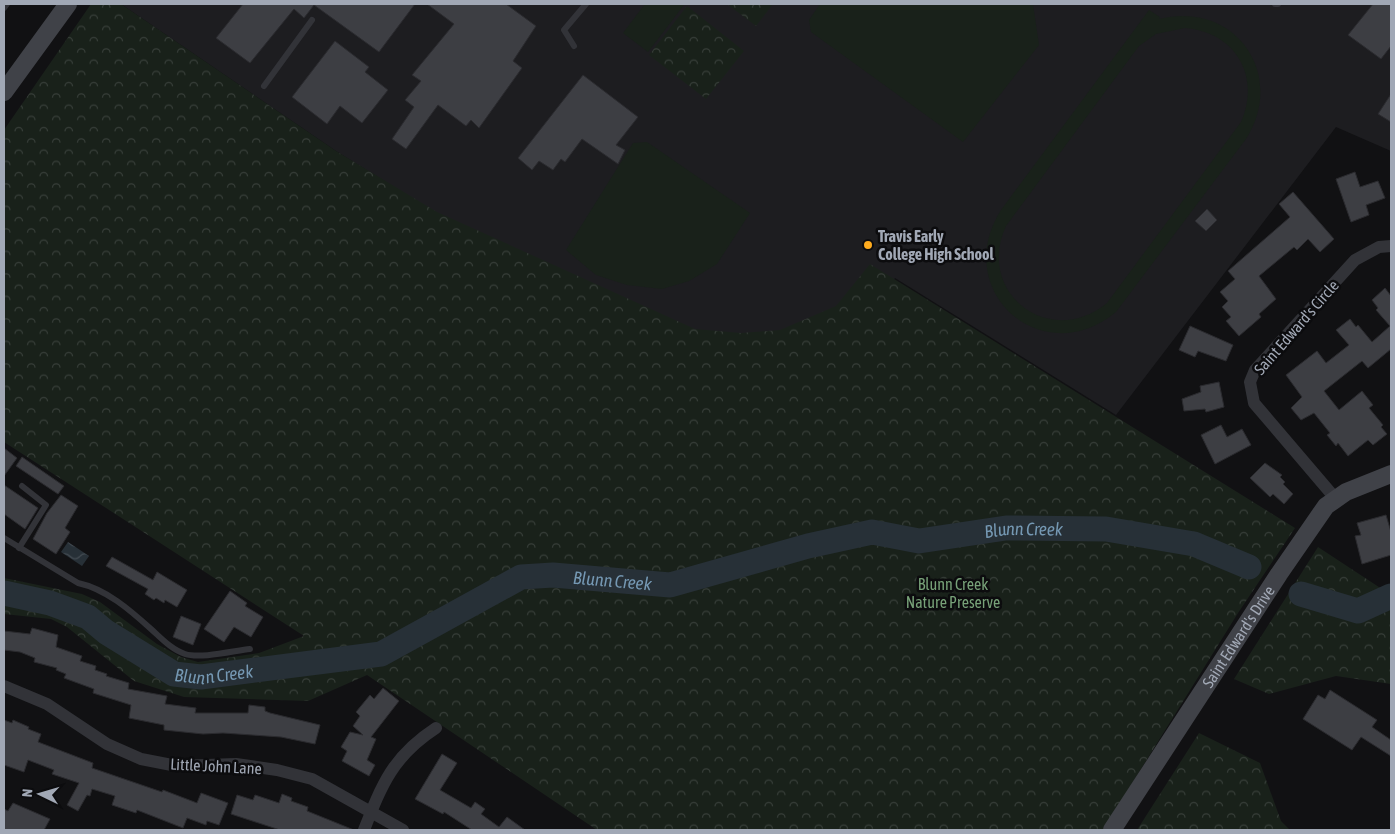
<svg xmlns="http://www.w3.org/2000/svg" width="1395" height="834" font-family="'Asap Condensed',sans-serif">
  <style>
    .built { fill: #1d1d20 }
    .grass { fill: #19211a; fill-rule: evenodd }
    .forest { fill: url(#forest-crowns) }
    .water { fill: url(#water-waves) }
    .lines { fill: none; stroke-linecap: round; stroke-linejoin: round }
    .river { stroke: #273037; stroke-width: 25 }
    .building { fill: #3d3e43; stroke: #2b2b2f }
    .lane { stroke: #323338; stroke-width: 6 }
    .street { stroke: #323338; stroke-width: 12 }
    .secondary { stroke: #404248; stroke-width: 18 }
    .poi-dot { fill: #feab1e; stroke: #0c0c0e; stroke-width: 2 }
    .labels { text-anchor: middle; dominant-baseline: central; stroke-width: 5; stroke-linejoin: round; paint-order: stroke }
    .poi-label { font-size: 16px; font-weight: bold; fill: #a1a8b5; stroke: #0c0c0e; text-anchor: start }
    .street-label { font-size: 16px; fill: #a1a8b5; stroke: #0c0c0e }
    .park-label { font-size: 16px; fill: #77a178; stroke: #0c0c0e }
    .water-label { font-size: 18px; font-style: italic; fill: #7598b3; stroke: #0c0c0e }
  </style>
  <defs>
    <pattern id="forest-crowns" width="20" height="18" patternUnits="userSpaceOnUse" patternTransform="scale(1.25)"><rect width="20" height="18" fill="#19211a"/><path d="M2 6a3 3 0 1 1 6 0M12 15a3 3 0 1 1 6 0" fill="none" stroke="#373e39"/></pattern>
    <pattern id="water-waves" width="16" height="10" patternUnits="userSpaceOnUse" patternTransform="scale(1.25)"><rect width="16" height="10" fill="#273037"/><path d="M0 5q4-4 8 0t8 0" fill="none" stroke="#434b52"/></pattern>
  </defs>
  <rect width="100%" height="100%" fill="#111113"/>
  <!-- built -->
  <path class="built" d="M 121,4 L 1391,4 L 1391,151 L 1336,127 L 1116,415 L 895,278 L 783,428 L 336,151 Z"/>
  <!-- grass -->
  <path class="grass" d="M 645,4 L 684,5 L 648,52 L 623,33 Z
    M 820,4 L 1033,4 L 1039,45 L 963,142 L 811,32 L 809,20 Z
    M 1149,10 L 1160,17 L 1159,19 C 1235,0 1287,74 1246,139 L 1116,312 C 1042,373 950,291 1001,210 ZM 1185,28 C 1236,32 1261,77 1241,122 L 1107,303 C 1050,350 975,293 1006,226 L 1139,46 L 1156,34 Z
    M 647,142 L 750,213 L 717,264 L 689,281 L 662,289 L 627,285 L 596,275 L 566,250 L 633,143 Z"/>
  <!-- forest -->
  <path class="forest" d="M 91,4 L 121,4 L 336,151 L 437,212 L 695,329 L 741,333 L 780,330 L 836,306 L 870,264 L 1295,528 L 1238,613 L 1103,830 L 597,830 L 367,675 L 308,701 L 184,697 L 134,681 L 67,627 L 51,619 L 4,614 L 4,578 L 82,594 L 100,602 L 157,644 L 181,657 L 198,662 L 259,653 L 304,636 L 4,442 L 4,130 Z
    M 727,4 L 773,4 L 756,26 Z
    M 687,6 L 744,51 L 706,99 L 649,55 Z
    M 1318,547 L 1391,595 L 1391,684 L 1336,676 L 1269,694 L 1234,679 Z
    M 1199,733 L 1260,763 L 1281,821 L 1290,830 L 1137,830 Z"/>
  <!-- water -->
  <path class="water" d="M 68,542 L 89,556 L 82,566 L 61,552 Z"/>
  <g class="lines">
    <!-- river -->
    <g class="river">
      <path id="s1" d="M 4,593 L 50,603 L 88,617 L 106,632 L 174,674 L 201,677 L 381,654 L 521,577 L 553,575 L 670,585 L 808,546 L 872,532 L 919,541 L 1006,528 L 1106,529 L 1194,544 L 1249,567"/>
      <path d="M 1301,594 L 1358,611 L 1391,596"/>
    </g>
  </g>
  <!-- building -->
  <path class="building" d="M 243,4 L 415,4 L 379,52 L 314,5 L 304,18 L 294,9 L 250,63 L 216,38 Z
    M 427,4 L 506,4 L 536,26 L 513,61 L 522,68 L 479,128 L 471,120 L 466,126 L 438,105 L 406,149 L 392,139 L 414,107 L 405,100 L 421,81 L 412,75 L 454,24 Z
    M 1373,4 L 1391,4 L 1391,46 L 1381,59 L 1348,35 Z
    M 335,41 L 369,67 L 365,72 L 388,90 L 362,123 L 340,106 L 327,124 L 292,97 Z
    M 583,75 L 638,117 L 616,145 L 625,150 L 618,164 L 582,139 L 565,162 L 561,159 L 553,170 L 539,161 L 532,170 L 518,158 Z
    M 1391,94 L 1391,122 L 1378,114 Z
    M 1355,172 L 1360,187 L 1378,181 L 1385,198 L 1366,205 L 1369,215 L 1351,222 L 1336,179 Z
    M 1293,192 L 1334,239 L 1320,252 L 1308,239 L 1297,250 L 1294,247 L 1259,276 L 1276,299 L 1259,314 L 1261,317 L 1239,336 L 1226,321 L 1231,317 L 1222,307 L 1228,301 L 1220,292 L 1235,279 L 1228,271 L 1290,217 L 1279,204 Z
    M 1207,209 L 1217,220 L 1206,231 L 1195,221 Z
    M 1385,288 L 1391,296 L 1391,349 L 1368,368 L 1362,361 L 1324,391 L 1339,410 L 1362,391 L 1373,405 L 1369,408 L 1383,425 L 1381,427 L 1387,434 L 1373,445 L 1368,440 L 1348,456 L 1338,443 L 1336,446 L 1327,435 L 1330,433 L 1314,413 L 1301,420 L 1291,408 L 1302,397 L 1286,375 L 1317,351 L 1326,363 L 1349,345 L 1336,330 L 1350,319 L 1356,327 L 1358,325 L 1372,342 L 1390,326 L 1376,310 L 1378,308 L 1372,300 Z
    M 1190,326 L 1233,345 L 1226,361 L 1198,351 L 1195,357 L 1179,350 Z
    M 1219,382 L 1224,407 L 1206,412 L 1205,409 L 1184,411 L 1182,399 L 1201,392 L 1200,386 Z
    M 1221,425 L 1227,437 L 1242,429 L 1251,445 L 1215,464 L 1201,435 Z
    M 4,448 L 17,458 L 4,476 Z
    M 22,457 L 64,486 L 58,494 L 16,466 Z
    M 1265,463 L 1282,475 L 1280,477 L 1285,482 L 1283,484 L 1293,494 L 1284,504 L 1273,494 L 1270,497 L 1250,478 Z
    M 4,485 L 38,508 L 25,529 L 4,514 Z
    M 61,495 L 78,506 L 65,528 L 70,532 L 56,554 L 33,539 L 47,513 Z
    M 1386,515 L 1391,532 L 1391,555 L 1362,564 L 1355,536 L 1361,535 L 1357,523 Z
    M 112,557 L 153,580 L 157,572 L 187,590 L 177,607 L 165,600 L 164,603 L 156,598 L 154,600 L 145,594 L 148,589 L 106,566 Z
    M 230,591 L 247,603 L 245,606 L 263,617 L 251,637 L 234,627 L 224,642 L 204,629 Z
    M 181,616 L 201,624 L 193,645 L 173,637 Z
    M 32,628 L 58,635 L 56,647 L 82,656 L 80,661 L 96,666 L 95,670 L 107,674 L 106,676 L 129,683 L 128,689 L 167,696 L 165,704 L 196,708 L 195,713 L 248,713 L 249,705 L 265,707 L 265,711 L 270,713 L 320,725 L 315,744 L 281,737 L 223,733 L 203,734 L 164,730 L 164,725 L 129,718 L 131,705 L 93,693 L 94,689 L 64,678 L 66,674 L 56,670 L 57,668 L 34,662 L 35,658 L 20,652 L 4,650 L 4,631 L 30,634 Z
    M 383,688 L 399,701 L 371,737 L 376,739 L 367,760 L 375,765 L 369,776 L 342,761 L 347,751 L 341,747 L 350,732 L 363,735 L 353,726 L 360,716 L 356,712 L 370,695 L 374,699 Z
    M 1330,690 L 1377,720 L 1372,727 L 1391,740 L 1391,756 L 1361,737 L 1352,750 L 1303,719 L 1318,695 L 1325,699 Z
    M 4,720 L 12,723 L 13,720 L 29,727 L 28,729 L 41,734 L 38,742 L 93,763 L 92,768 L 162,792 L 163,790 L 197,803 L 201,793 L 228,803 L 219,825 L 207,821 L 206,825 L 187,818 L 183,828 L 137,810 L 136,813 L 112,805 L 115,796 L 92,789 L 90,796 L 87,795 L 78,811 L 67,805 L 79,783 L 52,774 L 54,770 L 28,760 L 24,772 L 4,765 Z
    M 442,754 L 457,763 L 440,790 L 471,808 L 475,802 L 485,809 L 481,814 L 499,827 L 507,817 L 525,830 L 472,830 L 444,812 L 443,814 L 415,799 Z
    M 282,794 L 292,798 L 291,801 L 308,807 L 307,811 L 354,830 L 280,830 L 231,814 L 237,795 L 253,800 L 255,795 L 279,803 Z
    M 13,803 L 50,819 L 44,830 L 4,830 L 4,809 L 8,811 Z"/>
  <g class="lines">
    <!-- lane -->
    <path class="lane" d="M 1275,4 L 1278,4
      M 4,8 L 7,4
      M 574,46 L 564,30 L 586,4
      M 264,86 L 312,20
      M 4,538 L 78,583 C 106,589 130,610 151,629 C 161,638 172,650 185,654 C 200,659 233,651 250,649
      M 19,548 L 46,505 L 22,486"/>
    <!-- street -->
    <path class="street" d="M 1335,498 L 1254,403 L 1250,382 L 1255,370 L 1355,260 L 1379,247 L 1391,246
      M 4,686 L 47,704 L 107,744 L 141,759 L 177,766 L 236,764 L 277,770 L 312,779 L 403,830
      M 364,830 C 382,784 393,756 436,728"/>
    <!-- secondary -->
    <g class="secondary">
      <path d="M 4,92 L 68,4"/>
      <path id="s2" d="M 1112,830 L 1279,574 L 1326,506 L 1346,492 L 1391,474"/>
    </g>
  </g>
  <!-- markers -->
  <circle class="poi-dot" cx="868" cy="245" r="5"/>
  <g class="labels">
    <!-- poi labels -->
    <g class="poi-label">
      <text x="878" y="236">Travis Early<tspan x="878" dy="18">College High School</tspan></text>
    </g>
    <!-- street labels -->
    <g class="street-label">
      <text transform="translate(1296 327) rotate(-49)">Saint Edward's Circle</text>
      <text stroke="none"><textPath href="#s2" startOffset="231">Saint Edward's Drive</textPath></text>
      <text transform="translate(216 766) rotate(3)">Little John Lane</text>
    </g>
    <!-- park labels -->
    <g class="park-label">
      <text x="953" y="584">Blunn Creek<tspan x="953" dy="18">Nature Preserve</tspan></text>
    </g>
    <!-- water labels -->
    <g class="water-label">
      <text stroke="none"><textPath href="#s1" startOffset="1071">Blunn Creek</textPath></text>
      <text stroke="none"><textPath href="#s1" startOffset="651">Blunn Creek</textPath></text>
      <text stroke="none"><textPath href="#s1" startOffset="231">Blunn Creek</textPath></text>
    </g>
  </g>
  <!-- border -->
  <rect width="1395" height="834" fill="none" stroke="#a1a8b5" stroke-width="10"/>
  <!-- north arrow -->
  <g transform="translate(40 794) rotate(275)" stroke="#0c0c0e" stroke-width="4" paint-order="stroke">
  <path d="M0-4L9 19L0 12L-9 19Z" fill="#a1a8b5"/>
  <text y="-8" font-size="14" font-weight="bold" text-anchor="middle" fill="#a1a8b5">N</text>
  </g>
</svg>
